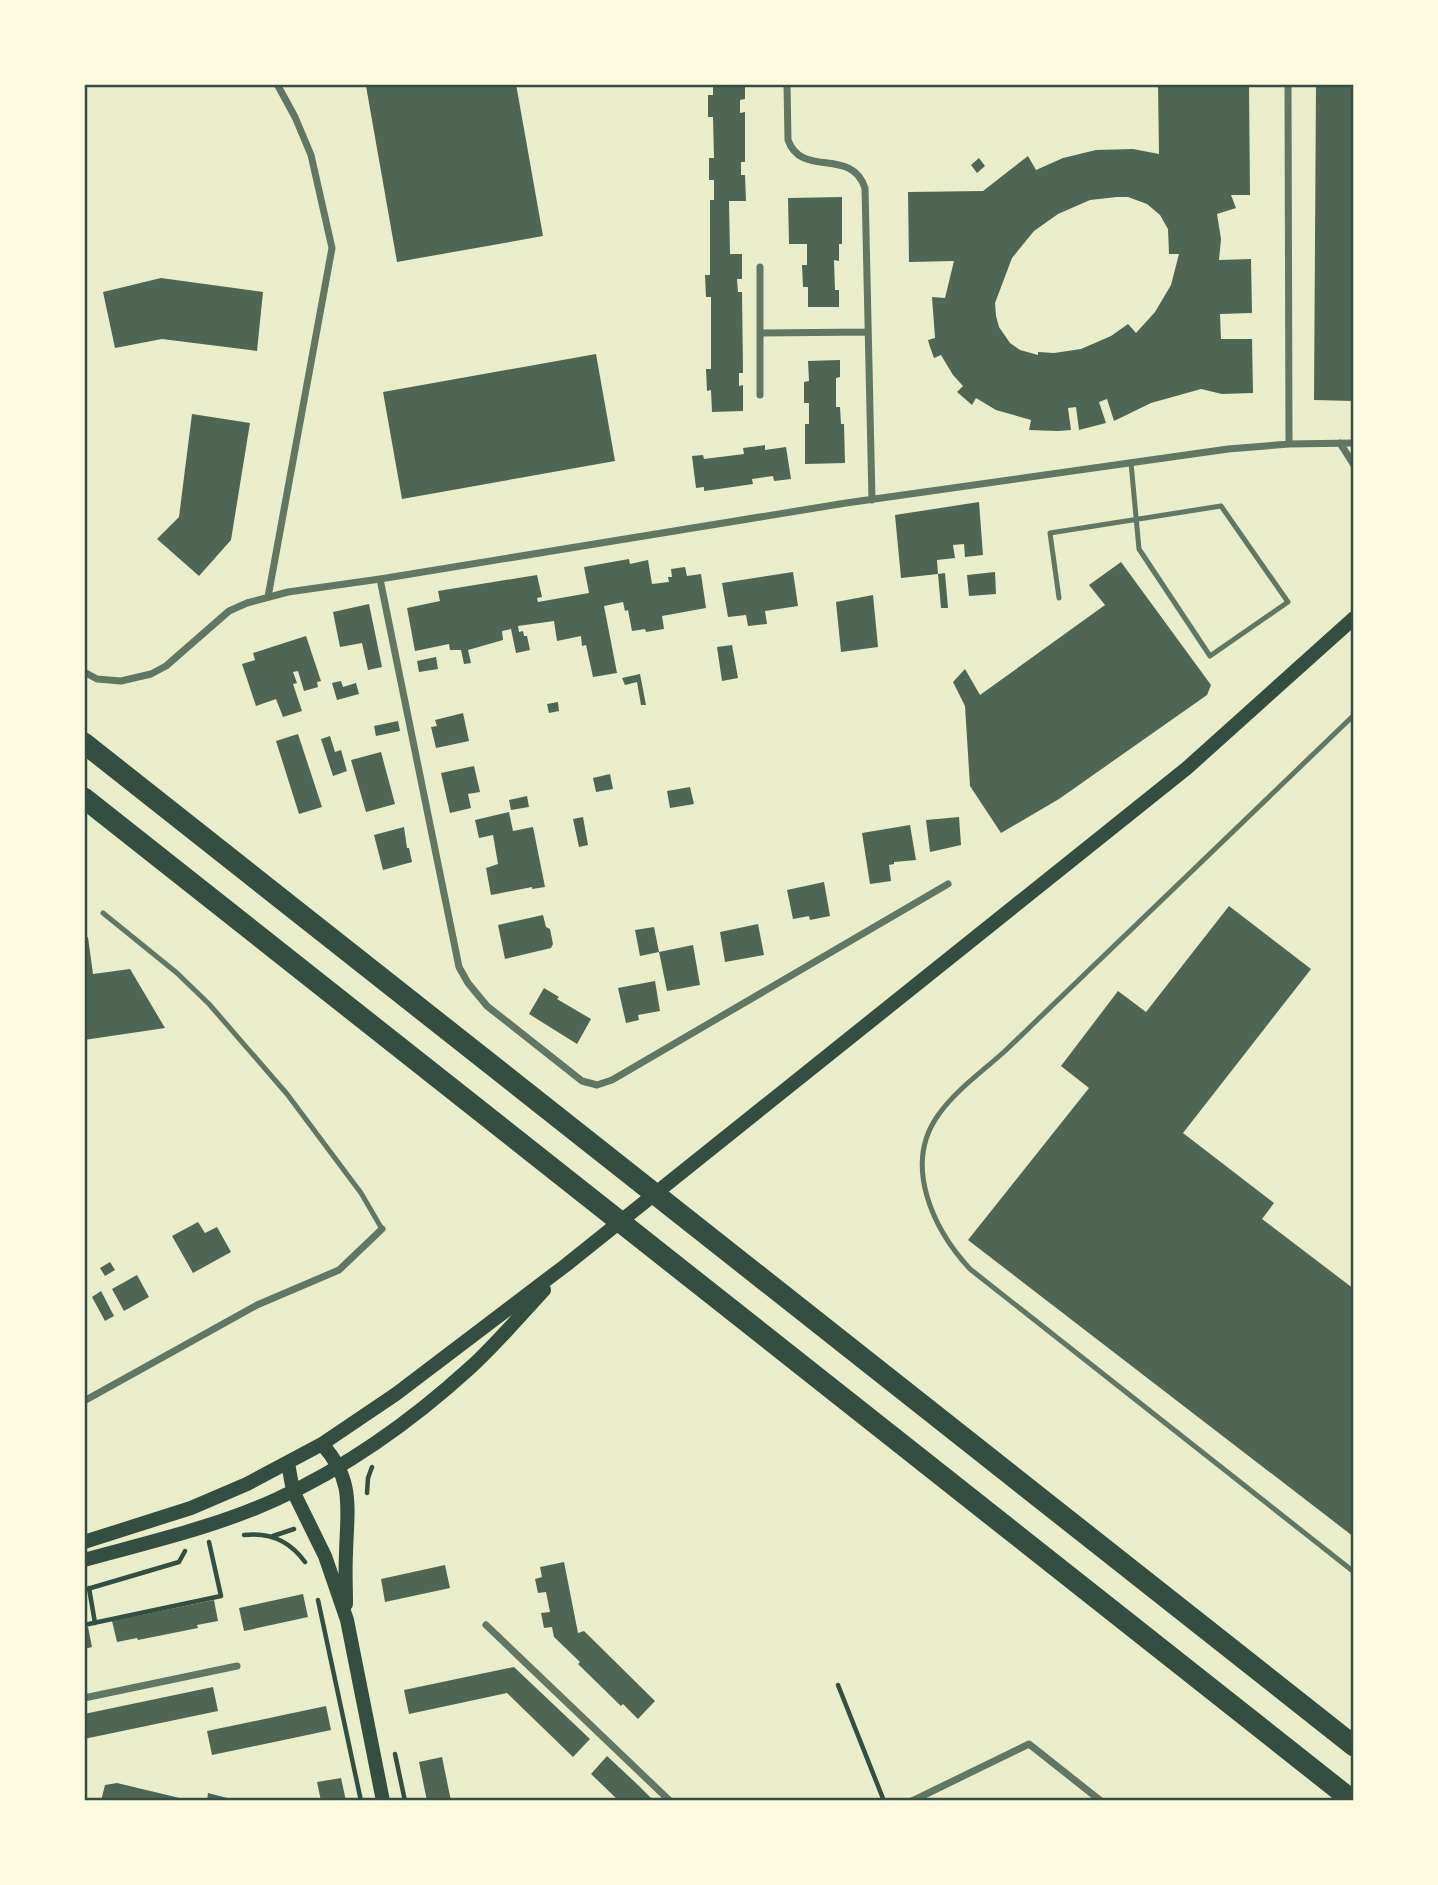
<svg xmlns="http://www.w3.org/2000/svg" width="1438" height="1885" font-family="'Exo 2',sans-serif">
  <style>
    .building { fill: #4f6655; fill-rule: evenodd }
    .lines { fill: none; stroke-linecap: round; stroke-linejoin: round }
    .path { stroke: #344e41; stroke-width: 4.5 }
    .service { stroke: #617663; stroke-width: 5 }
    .minor { stroke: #617663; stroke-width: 7 }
    .secondary { stroke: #344e41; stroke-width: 14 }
    .motorway { stroke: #344e41; stroke-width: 21 }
    .neatline { fill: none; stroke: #344e41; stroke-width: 2.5 }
  </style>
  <rect width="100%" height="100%" fill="#e9edc9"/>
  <!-- building -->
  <path class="building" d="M 375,84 L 516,84 L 543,236 L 397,262 L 366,86 Z
    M 713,84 L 745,84 L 745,99 L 740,100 L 740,113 L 745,112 L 745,162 L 741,162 L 741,175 L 745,175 L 746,201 L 729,201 L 730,254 L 742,254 L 742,279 L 737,279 L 738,292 L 742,292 L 743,373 L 739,373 L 739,386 L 743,385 L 743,411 L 712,412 L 711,390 L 707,391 L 706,369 L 711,369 L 711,297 L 706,297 L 705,275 L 710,275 L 710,200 L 714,200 L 714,180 L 709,180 L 709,158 L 714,158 L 713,117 L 708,117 L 708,95 L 713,95 Z
    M 1158,84 L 1249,84 L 1250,195 L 1231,195 L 1236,208 L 1217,214 L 1221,239 L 1219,260 L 1251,259 L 1252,313 L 1220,314 L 1221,339 L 1252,339 L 1253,393 L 1222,394 L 1201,389 L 1151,403 L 1114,421 L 1107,399 L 1099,402 L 1106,423 L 1079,430 L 1076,407 L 1068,408 L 1071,430 L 1058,431 L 1029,430 L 1031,420 L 996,410 L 976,398 L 972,405 L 957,392 L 963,386 L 953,375 L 941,355 L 934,358 L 930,347 L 928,340 L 935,338 L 932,297 L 945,298 L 954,261 L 909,262 L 908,192 L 983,191 L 1028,156 L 1036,170 L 1063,158 L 1096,150 L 1133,149 L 1159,154 ZM 1117,197 L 1128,197 L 1147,204 L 1160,215 L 1168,229 L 1169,254 L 1179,254 L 1171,285 L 1155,312 L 1136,333 L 1128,324 L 1111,336 L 1081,349 L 1054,353 L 1038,352 L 1038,355 L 1020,350 L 1010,343 L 999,327 L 996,316 L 995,303 L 1012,258 L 1034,231 L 1058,214 L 1090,200 Z
    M 1316,84 L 1354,84 L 1354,401 L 1314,400 Z
    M 979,158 L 985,166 L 977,173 L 971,165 Z
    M 842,197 L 842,244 L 839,244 L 839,261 L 834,260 L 835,290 L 839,290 L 839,307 L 808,307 L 808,287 L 803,287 L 802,265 L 807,265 L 807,244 L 789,244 L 788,198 Z
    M 161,278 L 263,292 L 257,351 L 162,339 L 115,348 L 103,292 Z
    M 596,354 L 615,461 L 402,499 L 383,392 Z
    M 840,360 L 840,377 L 836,378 L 836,407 L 840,407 L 841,424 L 844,424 L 845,463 L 805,464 L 805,424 L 809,424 L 809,403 L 804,403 L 804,382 L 809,381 L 808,361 Z
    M 192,414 L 250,423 L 231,540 L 199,576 L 157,539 L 179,517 Z
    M 765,445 L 765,450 L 786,447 L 791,479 L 774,481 L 773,476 L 752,479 L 753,484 L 712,490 L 704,491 L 704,487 L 696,488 L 692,456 L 703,455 L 704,459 L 744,454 L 743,448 Z
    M 979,502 L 983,555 L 965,557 L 964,544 L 953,545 L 955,558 L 937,560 L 938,574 L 901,578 L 895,515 Z
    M 629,559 L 630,564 L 648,560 L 652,584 L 669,582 L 668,577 L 672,577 L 671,569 L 685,567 L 687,576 L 701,574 L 706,608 L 662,616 L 664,629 L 646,632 L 645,629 L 632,631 L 628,610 L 625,611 L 623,602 L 604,606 L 617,673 L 593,677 L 586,645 L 582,646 L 581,636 L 557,641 L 554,621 L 518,626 L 519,632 L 523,631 L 524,636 L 527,636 L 530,650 L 516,653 L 511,629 L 502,631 L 503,640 L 468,650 L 471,663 L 464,664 L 461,650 L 450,650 L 449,644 L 415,651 L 407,608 L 440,601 L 438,591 L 537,575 L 542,597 L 537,598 L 538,602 L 589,593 L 584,567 Z
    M 1121,562 L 1211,685 L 1207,695 L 1059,799 L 1001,833 L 970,786 L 965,706 L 953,682 L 965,669 L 980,695 L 1105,605 L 1089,585 Z
    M 793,572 L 798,606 L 765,611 L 767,624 L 748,626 L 746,615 L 728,617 L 722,583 Z
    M 995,572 L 996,594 L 969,596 L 967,575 Z
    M 945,573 L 948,608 L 941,608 L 938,574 Z
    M 873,595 L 878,647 L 841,652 L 836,602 Z
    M 369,604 L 382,667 L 368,670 L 362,643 L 340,647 L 333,612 Z
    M 306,636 L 321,681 L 317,682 L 318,687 L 304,691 L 298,671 L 293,672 L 297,683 L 293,684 L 302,711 L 283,717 L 276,699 L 256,706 L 242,664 L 255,660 L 253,653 Z
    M 732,645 L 738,678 L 722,681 L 717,647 Z
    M 436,657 L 438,669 L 419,672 L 417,661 Z
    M 640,674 L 646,705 L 641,705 L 637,682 L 625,685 L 622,678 Z
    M 341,681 L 343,687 L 356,683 L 359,694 L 337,700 L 332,683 Z
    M 558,702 L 559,711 L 549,713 L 547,704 Z
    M 463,713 L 469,741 L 436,748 L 431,727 L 437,726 L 435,720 Z
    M 398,721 L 400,731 L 376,736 L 374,726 Z
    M 298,734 L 322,807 L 299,814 L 276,741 Z
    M 330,736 L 335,752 L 341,750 L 347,771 L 333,776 L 321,739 Z
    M 381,752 L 395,804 L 366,812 L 351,760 Z
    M 474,766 L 480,792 L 468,794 L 471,808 L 450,813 L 441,773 Z
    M 610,774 L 613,789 L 596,792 L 593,778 Z
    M 690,787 L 694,804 L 670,808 L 667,791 Z
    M 527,796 L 529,807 L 511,810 L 509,800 Z
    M 509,812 L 513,831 L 533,827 L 545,887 L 532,889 L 532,887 L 491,895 L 486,868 L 498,864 L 493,835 L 479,838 L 475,820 Z
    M 583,817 L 588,845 L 579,847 L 573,819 Z
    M 959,817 L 961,845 L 930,852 L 926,820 Z
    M 910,825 L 916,860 L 894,862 L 894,864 L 889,865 L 891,881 L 870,884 L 862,833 Z
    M 404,827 L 407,848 L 409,848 L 412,862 L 383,870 L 374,835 Z
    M 824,882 L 830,916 L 810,920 L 809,916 L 793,919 L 787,890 Z
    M 1229,906 L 1311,969 L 1183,1133 L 1274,1203 L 1262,1219 L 1354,1289 L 1354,1537 L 968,1240 L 1089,1088 L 1061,1066 L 1118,991 L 1146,1012 Z
    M 543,915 L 546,927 L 550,929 L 553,944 L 551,948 L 505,959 L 498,925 Z
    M 758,924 L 764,955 L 725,962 L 720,932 Z
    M 654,927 L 659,952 L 640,956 L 635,930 Z
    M 88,937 L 93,974 L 130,969 L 165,1028 L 84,1040 L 84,938 Z
    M 693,945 L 700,985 L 667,991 L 659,952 Z
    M 655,981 L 660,1011 L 638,1015 L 639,1020 L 626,1023 L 618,988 Z
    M 544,988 L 559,997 L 557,999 L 591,1019 L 577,1044 L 529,1014 Z
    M 198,1222 L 205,1233 L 217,1227 L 231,1252 L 193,1273 L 172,1236 Z
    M 110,1262 L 115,1270 L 105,1276 L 100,1268 Z
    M 137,1275 L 149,1297 L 124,1311 L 112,1289 Z
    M 101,1291 L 114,1316 L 105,1321 L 92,1297 Z
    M 564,1562 L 578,1633 L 584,1631 L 655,1701 L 638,1719 L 623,1704 L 621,1706 L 578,1664 L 580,1662 L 554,1637 L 552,1627 L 544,1628 L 541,1613 L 550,1612 L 546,1592 L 538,1593 L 535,1579 L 542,1577 L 540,1567 Z
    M 445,1565 L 450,1588 L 385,1602 L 381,1579 Z
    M 303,1594 L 308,1617 L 244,1631 L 239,1608 Z
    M 214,1600 L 218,1621 L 197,1625 L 198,1628 L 138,1640 L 137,1638 L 117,1642 L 112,1621 Z
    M 84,1627 L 88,1627 L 92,1647 L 84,1649 Z
    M 514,1667 L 590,1739 L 573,1757 L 507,1693 L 409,1714 L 404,1690 Z
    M 213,1687 L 218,1711 L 84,1739 L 84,1714 Z
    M 326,1706 L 331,1730 L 212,1755 L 207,1731 Z
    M 607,1756 L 638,1785 L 654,1801 L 619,1801 L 591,1774 Z
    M 442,1757 L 451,1801 L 427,1801 L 419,1762 Z
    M 341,1778 L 346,1801 L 321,1801 L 317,1782 Z
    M 117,1783 L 188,1800 L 188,1801 L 101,1801 L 105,1785 Z
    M 208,1793 L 235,1800 L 235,1801 L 207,1801 Z"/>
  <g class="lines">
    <!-- path -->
    <path class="path" d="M 367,1493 L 368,1478 L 372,1467
      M 244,1535 C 269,1532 290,1541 305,1562
      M 273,1536 L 294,1529
      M 89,1588 L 95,1623
      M 84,1590 L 179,1562 L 185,1551
      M 318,1600 L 361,1801
      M 84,1625 L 221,1596 L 209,1542
      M 838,1685 L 884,1801
      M 395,1754 L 405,1801"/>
    <!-- service -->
    <path class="service" d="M 1059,598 L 1050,533 L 1221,506 L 1288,602 L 1210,656 L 1139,549 L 1131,463
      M 1354,715 L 1005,1051 C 983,1071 956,1090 939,1114 C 902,1164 933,1229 970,1269 L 1354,1572
      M 103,913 L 177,973 L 209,1004 L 287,1094 L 361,1193 L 382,1229"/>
    <!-- minor -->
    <path class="minor" d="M 787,84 L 788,140 C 802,179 851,146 865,188 L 872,500
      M 1288,84 L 1289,444
      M 760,267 L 760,395
      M 760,333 L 867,332
      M 1340,443 L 1354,465
      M 380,579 L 459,967 L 468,983 L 487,1006 L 582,1081 L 597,1085 L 612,1080 L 948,884
      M 268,597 L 332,248 L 311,155 L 295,117 L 277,84
      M 86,673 L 97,679 L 121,681 L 151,674 L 166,666 L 229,611 L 247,603 L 288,592 L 380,579 L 846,503 L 1228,449 L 1289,444 L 1354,443
      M 84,1401 L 257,1305 L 339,1270 L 382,1229
      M 486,1625 L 670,1801
      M 84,1698 L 237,1666
      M 912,1801 L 1029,1744 L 1101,1801"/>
    <!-- secondary -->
    <path class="secondary" d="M 322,1444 C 355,1481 347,1508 346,1554 C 345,1571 346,1588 346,1604
      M 288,1463 L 293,1491 L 325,1556 L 347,1620 L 383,1801
      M 84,1542 L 191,1508 L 247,1484 L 322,1444 L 396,1394 L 566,1265 L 1187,768 L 1354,618
      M 84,1560 C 149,1542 216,1527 277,1499 C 347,1467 414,1419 471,1367 C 497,1343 520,1316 544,1290"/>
    <!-- motorway -->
    <path class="motorway" d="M 84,743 L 1354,1746
      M 84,798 L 1353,1801"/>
  </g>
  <!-- border -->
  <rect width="1438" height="1885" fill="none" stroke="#fefae0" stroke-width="172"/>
  <rect x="86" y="86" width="1266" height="1713" class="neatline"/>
</svg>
